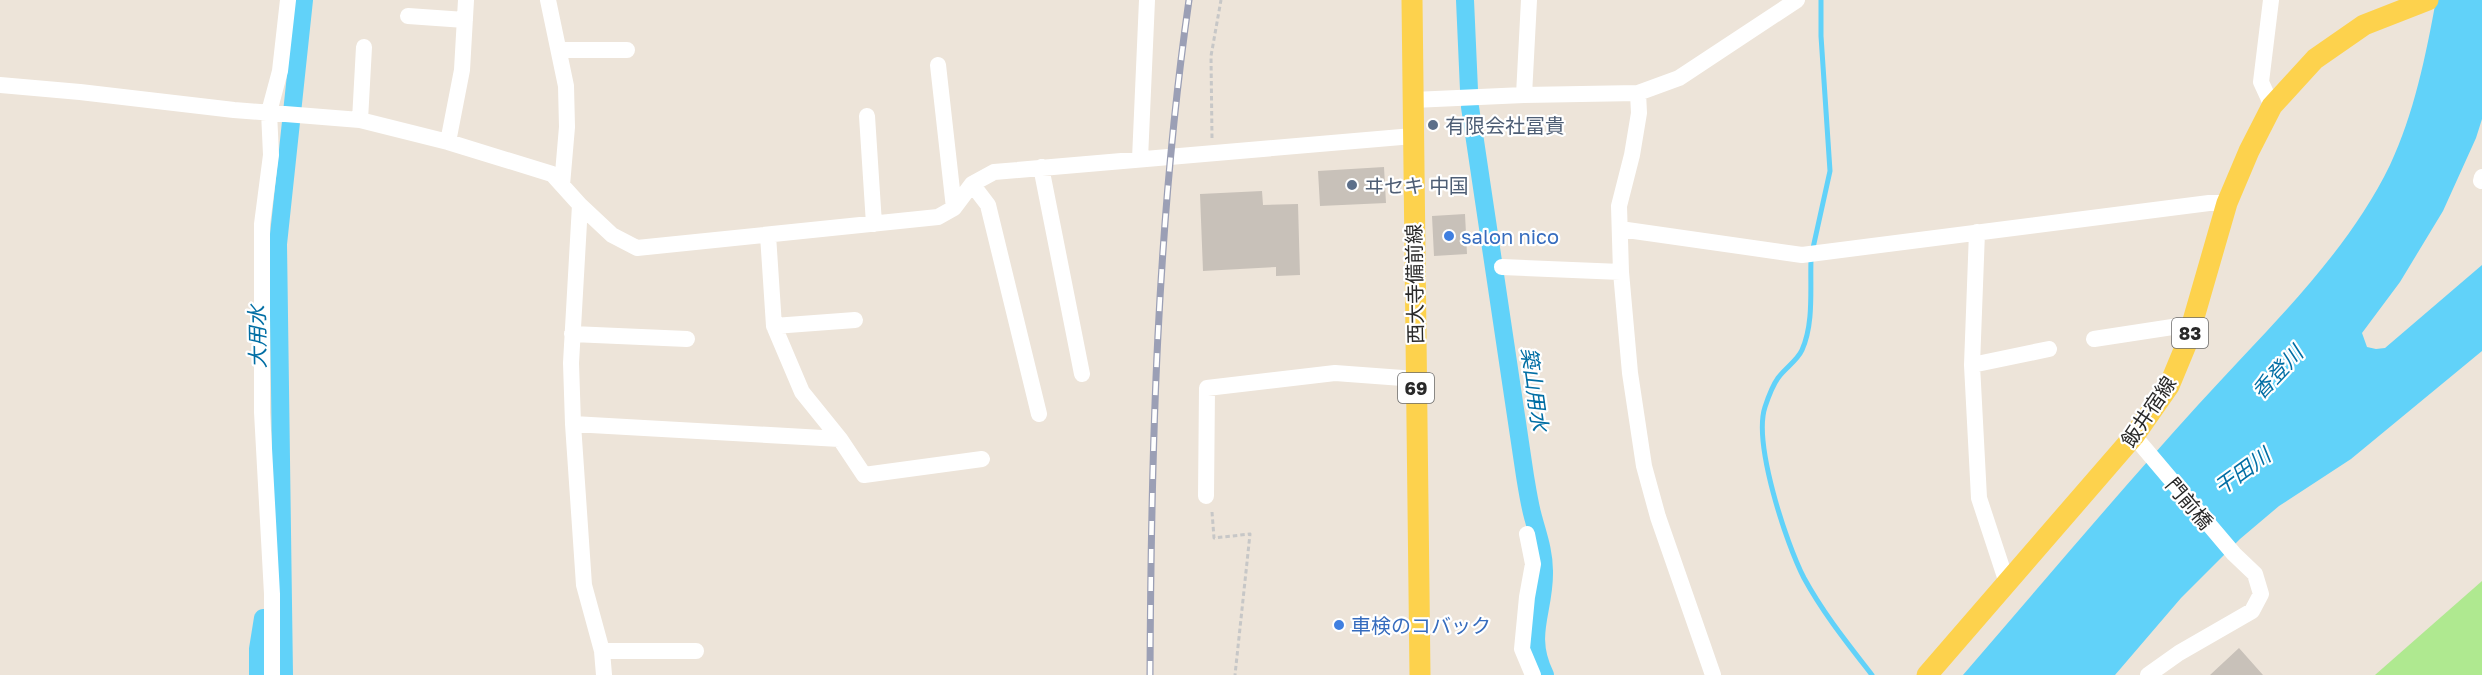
<svg xmlns="http://www.w3.org/2000/svg" width="2482" height="675" font-family="'Golos Text','Noto Sans JP',sans-serif">
  <style>
    .green { fill: #afe990 }
    .water { fill: #61d2f9 }
    .lines { fill: none; stroke-linecap: round; stroke-linejoin: round }
    .stream { stroke: #61d2f9; stroke-width: 5 }
    .canal { stroke: #61d2f9; stroke-width: 18 }
    .building { fill: #c8c1b9 }
    .path { stroke: #c7c7c7; stroke-width: 3; stroke-dasharray: 4.5 3; stroke-linecap: butt }
    .minor { stroke: #fff; stroke-width: 16 }
    .major { stroke: #fdd24d; stroke-width: 21 }
    .rail-casing { stroke: #9b9fb5; stroke-width: 7 }
    .rail { stroke: #fff; stroke-width: 4.5; stroke-dasharray: 14; stroke-linecap: butt }
    .service-dot { fill: #5c6f8a; stroke: #fff; stroke-width: 2 }
    .shop-dot { fill: #3f7fe0; stroke: #fff; stroke-width: 2 }
    .labels { text-anchor: middle; dominant-baseline: central; stroke-width: 4.5; stroke-linejoin: round; paint-order: stroke }
    .shield { fill: #fff; stroke: #696969; stroke-width: 1.5 }
    .shield-label { font-size: 18px; font-weight: bold; fill: #292929 }
    .service-label { font-size: 20px; fill: #4e5e75; stroke: #fff; text-anchor: start }
    .shop-label { font-size: 20px; fill: #366cbe; stroke: #fff; text-anchor: start }
    .street-label { font-size: 20px; fill: #292929; stroke: #fff }
    .water-label { font-size: 21px; font-style: italic; fill: #016ea4; stroke: #fff }
  </style>
  <rect width="100%" height="100%" fill="#ede4d9"/>
  <!-- green -->
  <path class="green" d="M 2482,581 L 2482,675 L 2375,675 Z"/>
  <!-- water -->
  <path class="water" d="M 2436,0 L 2482,0 L 2482,119 L 2476,138 L 2443,211 L 2400,282 L 2362,333 L 2367,347 L 2376,349 L 2385,348 L 2482,265 L 2482,351 L 2351,459 L 2279,506 L 2240,539 L 2181,598 L 2115,675 L 1963,675 C 2041,585 2118,493 2198,405 C 2265,331 2346,256 2390,165 C 2414,114 2426,55 2436,0 Z"/>
  <g class="lines">
    <!-- stream -->
    <path class="stream" d="M 1813,248 L 1830,171 L 1821,36 L 1821,0
      M 1811,260 C 1810,289 1814,323 1802,350 C 1797,361 1785,368 1778,378 C 1773,385 1768,398 1765,407 C 1753,443 1786,543 1804,578 C 1823,613 1848,644 1872,675"/>
    <!-- canal -->
    <path class="canal" d="M 1465,0 L 1469,90
      M 1470,107 L 1525,476 C 1527,488 1529,501 1532,513 C 1537,533 1544,550 1544,571 C 1545,611 1525,634 1545,675
      M 258,675 L 258,649 L 263,618
      M 284,675 L 278,244 L 304,0"/>
  </g>
  <!-- building -->
  <path class="building" d="M 1384,167 L 1386,203 L 1320,206 L 1318,171 Z
    M 1262,191 L 1263,205 L 1298,204 L 1300,275 L 1276,276 L 1276,267 L 1203,271 L 1200,194 Z
    M 1465,214 L 1467,254 L 1434,256 L 1432,216 Z
    M 2239,648 L 2263,675 L 2210,675 Z"/>
  <g class="lines">
    <!-- path -->
    <path class="path" d="M 1212,138 L 1211,56 L 1221,0
      M 1212,512 L 1214,538 L 1250,534 L 1235,675"/>
    <!-- minor -->
    <path class="minor" d="M 548,0 L 566,86 L 567,127 L 562,185
      M 2271,0 L 2261,82 L 2272,106
      M 408,16 L 465,20
      M 559,50 L 627,50
      M 938,65 L 954,208
      M 0,85 L 80,92 L 234,110 L 360,120 L 448,142 L 552,174 L 580,205 L 571,363 L 573,424 L 584,585 L 602,651 L 604,675
      M 1638,93 L 1639,113 L 1632,155 L 1619,206 L 1621,272 L 1630,373 L 1644,466 L 1658,517 L 1713,675
      M 1524,95 L 1529,0
      M 1413,100 L 1524,95 L 1638,93 L 1679,78 L 1797,0
      M 867,116 L 874,224
      M 360,120 L 364,47
      M 448,142 L 462,70 L 466,0
      M 1140,159 L 1147,0
      M 1041,167 L 1082,374
      M 2481,181 L 2482,177
      M 972,184 L 988,205 L 1039,414
      M 580,205 L 612,235 L 637,248 L 938,217 L 954,208 L 972,184 L 994,172 L 1413,136
      M 1620,229 L 1802,255 L 2209,203 L 2227,203
      M 1977,232 L 1972,365 L 1979,498 L 2007,583
      M 768,235 L 774,326 L 802,392 L 840,439 L 864,475 L 982,459
      M 1502,267 L 1621,272
      M 774,326 L 855,320
      M 572,334 L 687,339
      M 2094,339 L 2192,324
      M 1972,365 L 2049,349
      M 573,424 L 840,439
      M 2134,436 L 2234,554 L 2255,574 L 2261,594 L 2252,611 L 2179,653 L 2148,675
      M 1206,496 L 1207,388 L 1335,373 L 1416,379
      M 1527,534 L 1533,564 L 1527,597 L 1522,649 L 1533,675
      M 602,651 L 696,651
      M 272,675 L 272,594 L 262,412 L 262,224 L 271,155 L 269,112 L 280,71 L 288,0"/>
    <!-- major -->
    <path class="major" d="M 1412,0 L 1420,675
      M 1927,675 L 2134,436 L 2169,386 L 2186,345 L 2227,203 L 2249,151 L 2272,106 L 2315,59 L 2364,25 L 2428,0"/>
    <defs>
      <path id="rail" d="M 1150,675 C 1151,450 1157,223 1189,0"/>
    </defs>
    <!-- rail casing -->
    <use href="#rail" class="rail-casing"/>
    <!-- rail -->
    <use href="#rail" class="rail"/>
  </g>
  <!-- markers -->
  <g class="service-dot">
    <circle cx="1433" cy="125" r="6"/>
    <circle cx="1352" cy="185" r="6"/>
  </g>
  <g class="shop-dot">
    <circle cx="1449" cy="236" r="6"/>
    <circle cx="1339" cy="625" r="6"/>
  </g>
  <g class="labels">
    <!-- shield labels -->
    <g class="shield">
      <rect x="2172" y="318" width="36" height="30" rx="4.5"/>
      <rect x="1398" y="373" width="36" height="30" rx="4.5"/>
    </g>
    <g class="shield-label">
      <text x="2190" y="333">83</text>
      <text x="1416" y="388">69</text>
    </g>
    <!-- service labels -->
    <g class="service-label">
      <text x="1445" y="125">有限会社冨貴</text>
      <text x="1364" y="185">ヰセキ 中国</text>
    </g>
    <!-- shop labels -->
    <g class="shop-label">
      <text x="1461" y="236">salon nico</text>
      <text x="1351" y="625">車検のコバック</text>
    </g>
    <!-- street labels -->
    <g class="street-label">
      <text transform="translate(1414 284) rotate(-91)">西大寺備前線</text>
      <text transform="translate(2148 411) rotate(-56)">飯井宿線</text>
      <text transform="translate(2190 503) rotate(50)">門前橋</text>
    </g>
    <!-- water labels -->
    <g class="water-label">
      <text transform="translate(257 337) rotate(-91)">大用水</text>
      <text transform="translate(2277 372) rotate(-47)">香登川</text>
      <text transform="translate(1535 389) rotate(82)">築山用水</text>
      <text transform="translate(2242 471) rotate(-36)">干田川</text>
    </g>
  </g>
</svg>
